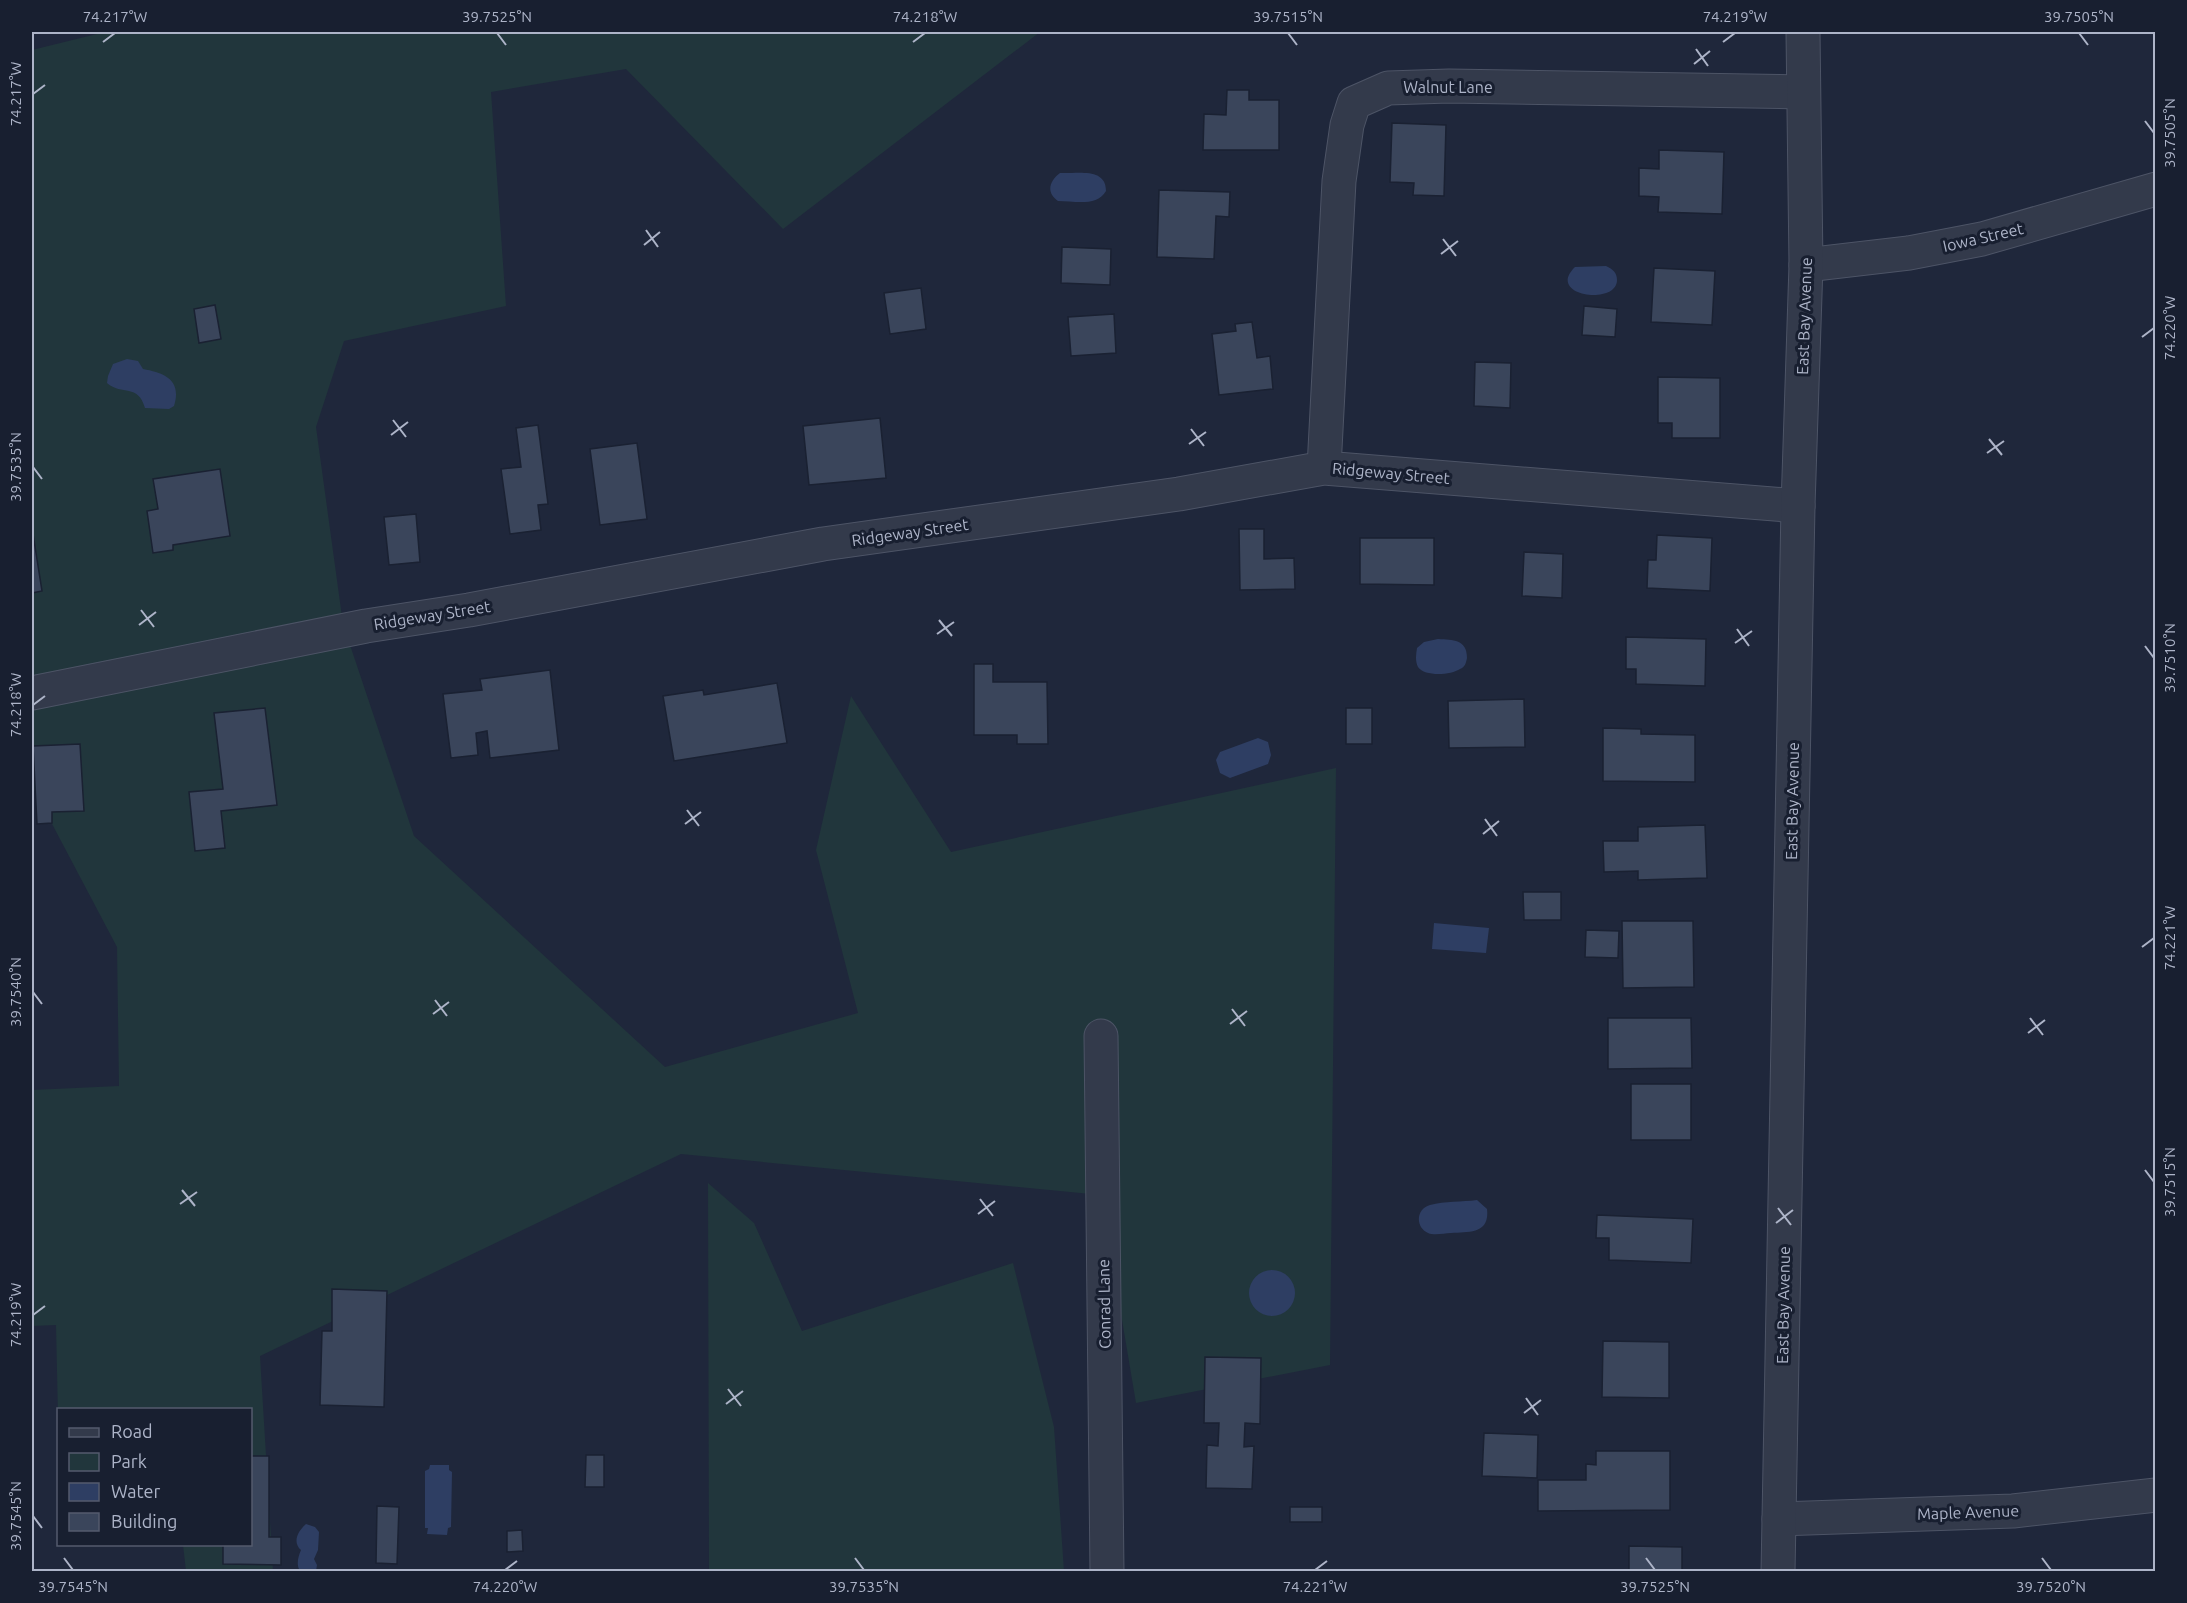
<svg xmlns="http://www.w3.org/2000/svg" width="2187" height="1603" font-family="Ubuntu,sans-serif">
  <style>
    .green { fill: #21363c }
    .water { fill: #2e3e63 }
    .building { fill: #3a455b; stroke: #1a2132; stroke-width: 1.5 }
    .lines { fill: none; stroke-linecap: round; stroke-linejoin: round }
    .minor-casing { stroke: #4d5466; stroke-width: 35 }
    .tertiary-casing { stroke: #4d5466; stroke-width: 35 }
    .minor { stroke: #333a4b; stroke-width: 33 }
    .tertiary { stroke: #333a4b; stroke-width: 33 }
    .ticks { fill: none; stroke: #adb4c8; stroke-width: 2 }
    .labels { text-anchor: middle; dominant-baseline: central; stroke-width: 6; stroke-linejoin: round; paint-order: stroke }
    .street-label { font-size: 16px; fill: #adb4c8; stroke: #181f30 }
    .neatline { fill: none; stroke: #adb4c8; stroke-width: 2 }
    .ticks-label { font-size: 15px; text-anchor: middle; fill: #adb4c8 }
  </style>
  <rect width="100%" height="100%" fill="#1f273b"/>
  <!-- green -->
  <path class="green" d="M 105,32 L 1040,32 L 783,229 L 626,69 L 491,92 L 506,306 L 344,341 L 316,427 L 343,624 L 414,836 L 665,1067 L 858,1013 L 816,850 L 851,696 L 951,852 L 1336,768 L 1330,1365 L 1136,1403 L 1101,1195 L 681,1154 L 260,1356 L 273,1571 L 186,1571 L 183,1545 L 250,1544 L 250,1410 L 58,1410 L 58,1417 L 56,1325 L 32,1326 L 32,1090 L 119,1086 L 117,947 L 32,786 L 32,50 Z
    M 708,1183 L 754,1223 L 802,1331 L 1013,1263 L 1054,1427 L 1064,1571 L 709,1571 Z"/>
  <!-- water -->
  <path class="water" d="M 1060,173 C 1077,174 1106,167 1106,191 C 1097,207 1075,201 1058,201 C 1046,193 1049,181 1060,173 Z
    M 1606,266 C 1613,269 1617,273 1617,280 C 1617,306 1545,296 1575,267 Z
    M 127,359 L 138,361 L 143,369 C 165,373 182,380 174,406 L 169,409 L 145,408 C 138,383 122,396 107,383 L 108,376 L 113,364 Z
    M 1438,639 C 1453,640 1467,639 1467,658 C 1466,663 1465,667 1460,669 C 1451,675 1425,677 1418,667 C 1415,661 1416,654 1417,648 L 1424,642 Z
    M 1258,738 L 1268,742 L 1271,755 L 1268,764 L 1230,778 L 1220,773 L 1216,760 L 1220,752 Z
    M 1434,923 L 1489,928 L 1486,953 L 1432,949 Z
    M 1477,1200 L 1487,1209 C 1490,1234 1469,1232 1451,1233 C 1444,1233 1435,1236 1428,1233 C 1415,1227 1416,1209 1430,1205 C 1445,1201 1462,1202 1477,1200 Z
    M1249 1293a23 23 0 1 1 46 0a23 23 0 1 1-46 0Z
    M 430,1465 L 449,1465 L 449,1470 L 452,1472 L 451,1527 L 448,1528 L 447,1535 L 427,1534 L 428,1528 L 425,1528 L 425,1471 L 429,1469 Z
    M 306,1524 L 315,1527 L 319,1532 L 318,1550 L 314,1559 L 317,1565 L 316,1571 L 300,1571 C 296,1565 298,1557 301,1550 C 292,1542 298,1531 306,1524 Z"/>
  <!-- building -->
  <path class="building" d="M 1227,90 L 1249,90 L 1249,100 L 1279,100 L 1279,150 L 1203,150 L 1204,114 L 1226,115 Z
    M 1392,123 L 1446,125 L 1444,196 L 1413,195 L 1414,183 L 1390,182 Z
    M 1659,150 L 1724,152 L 1722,214 L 1658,212 L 1659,197 L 1639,196 L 1639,168 L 1659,169 Z
    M 1159,190 L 1230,192 L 1229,217 L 1216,216 L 1214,259 L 1157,257 Z
    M 1062,247 L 1111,249 L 1110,285 L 1061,283 Z
    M 1654,268 L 1715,271 L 1712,325 L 1651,322 Z
    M 921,288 L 926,329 L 890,334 L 884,293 Z
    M 215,305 L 221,339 L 199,343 L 194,309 Z
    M 1584,306 L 1617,309 L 1615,337 L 1582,335 Z
    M 1114,314 L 1116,353 L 1071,356 L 1068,317 Z
    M 1252,322 L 1257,358 L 1270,356 L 1273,389 L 1219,395 L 1212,334 L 1236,331 L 1235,324 Z
    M 1475,362 L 1511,363 L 1510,408 L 1474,406 Z
    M 1658,377 L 1720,378 L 1720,438 L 1672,438 L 1672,423 L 1658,423 Z
    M 880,418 L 886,478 L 809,485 L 803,426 Z
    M 538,425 L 548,504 L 538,505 L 541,530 L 510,534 L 501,469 L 521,467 L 516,428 Z
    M 637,443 L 647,519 L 600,525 L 590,449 Z
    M 220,469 L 230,536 L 173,545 L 173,550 L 153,553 L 147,511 L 158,509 L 153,479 Z
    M 416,514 L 420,562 L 389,565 L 384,517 Z
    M 1239,529 L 1264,529 L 1264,559 L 1294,558 L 1295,589 L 1240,590 Z
    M 33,534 L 42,591 L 32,593 L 32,535 Z
    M 1657,535 L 1712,538 L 1710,591 L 1647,588 L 1648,560 L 1656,560 Z
    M 1360,538 L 1434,538 L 1434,585 L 1360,584 Z
    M 1524,552 L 1563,554 L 1562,598 L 1522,596 Z
    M 1626,637 L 1706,639 L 1705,686 L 1636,684 L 1636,669 L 1626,669 Z
    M 974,664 L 993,664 L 993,682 L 1047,682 L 1048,744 L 1017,744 L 1017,735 L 974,735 Z
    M 550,670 L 559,750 L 490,758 L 487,731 L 476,733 L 478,755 L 451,758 L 443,694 L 482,690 L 480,679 Z
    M 777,683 L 787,743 L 674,761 L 663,696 L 703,690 L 704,695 Z
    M 1524,699 L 1525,747 L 1449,748 L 1448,701 Z
    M 265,708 L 277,805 L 221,811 L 225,848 L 195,851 L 189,792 L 223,789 L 214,713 Z
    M 1346,708 L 1372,708 L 1372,744 L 1346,744 Z
    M 1603,728 L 1641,729 L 1641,734 L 1695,735 L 1695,782 L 1603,781 Z
    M 80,744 L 84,811 L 52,812 L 52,823 L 37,824 L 33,746 Z
    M 1705,825 L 1707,878 L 1638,880 L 1638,871 L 1604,872 L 1603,841 L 1638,841 L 1638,827 Z
    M 1523,892 L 1561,892 L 1561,920 L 1524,920 Z
    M 1622,921 L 1693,921 L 1694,987 L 1623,988 Z
    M 1586,930 L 1619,931 L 1618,958 L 1585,957 Z
    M 1608,1018 L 1691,1018 L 1692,1068 L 1608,1069 Z
    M 1631,1084 L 1691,1084 L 1691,1140 L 1631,1140 Z
    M 1597,1215 L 1693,1219 L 1691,1263 L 1609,1260 L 1609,1238 L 1596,1238 Z
    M 332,1289 L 387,1291 L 384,1407 L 320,1405 L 322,1331 L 332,1331 Z
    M 1603,1341 L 1669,1342 L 1669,1398 L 1602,1397 Z
    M 1205,1357 L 1261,1358 L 1260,1424 L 1245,1423 L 1244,1447 L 1254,1446 L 1252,1489 L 1206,1488 L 1207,1445 L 1218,1446 L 1219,1423 L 1204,1423 Z
    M 1484,1433 L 1538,1435 L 1537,1478 L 1482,1476 Z
    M 1596,1451 L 1670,1451 L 1670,1510 L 1538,1511 L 1538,1480 L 1586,1480 L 1586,1464 L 1596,1465 Z
    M 586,1455 L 604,1455 L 604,1487 L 585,1487 Z
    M 250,1456 L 269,1456 L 269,1537 L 281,1537 L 281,1565 L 223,1564 L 223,1544 L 250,1544 Z
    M 377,1506 L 399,1507 L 397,1564 L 376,1563 Z
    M 1290,1507 L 1322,1507 L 1322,1522 L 1290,1522 Z
    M 522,1530 L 523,1551 L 507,1552 L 507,1531 Z
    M 1629,1546 L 1682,1547 L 1682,1572 L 1606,1572 L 1629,1571 Z"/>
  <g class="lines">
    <defs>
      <path id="minor" d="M 1806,265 L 1909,253 L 1982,239 L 2156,189
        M 1324,468 L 1339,181 L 1347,125 L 1354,103 L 1388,88 L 1449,86 L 1803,92
        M 32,693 L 366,626 L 469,610 L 823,544 L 1179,494 L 1324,468 L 1798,506
        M 1101,1036 L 1107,1572
        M 1779,1519 L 2013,1511 L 2156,1495"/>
      <path id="tertiary" d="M 1778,1572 L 1798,506 L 1806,265 L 1803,32"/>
    </defs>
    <!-- minor casing -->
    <use href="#minor" class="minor-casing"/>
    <!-- tertiary casing -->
    <use href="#tertiary" class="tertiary-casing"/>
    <!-- minor -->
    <use href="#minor" class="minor"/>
    <!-- tertiary -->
    <use href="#tertiary" class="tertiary"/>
  </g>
  <!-- ticks -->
  <path class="ticks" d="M 497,33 L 506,45M 1288,33 L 1297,45M 2079,33 L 2088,45M 103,42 L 115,33M 913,42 L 925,33M 1723,42 L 1735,33M 1696,49 L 1708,66M 1694,64 L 1710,51M 33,94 L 45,85M 2145,121 L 2154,133M 646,230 L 658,247M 1443,239 L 1456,256M 644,245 L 660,232M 1441,254 L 1458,241M 2142,337 L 2154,328M 393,420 L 406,437M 1191,429 L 1204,446M 391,435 L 408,422M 1989,439 L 2002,455M 1189,444 L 1206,432M 1987,453 L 2004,441M 33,467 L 42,479M 141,610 L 154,627M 939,620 L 952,636M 139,625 L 156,612M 1737,629 L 1749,646M 937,634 L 954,622M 1735,643 L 1752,631M 2145,646 L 2154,658M 33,705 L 45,696M 687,810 L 699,826M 1485,819 L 1497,836M 685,824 L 701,812M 1483,834 L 1499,821M 2142,947 L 2154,938M 33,992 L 42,1004M 435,1000 L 447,1016M 1232,1009 L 1245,1026M 433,1014 L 449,1002M 2030,1018 L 2043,1035M 1230,1024 L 1247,1011M 2028,1033 L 2045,1020M 2145,1170 L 2154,1182M 182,1190 L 195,1206M 980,1199 L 993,1216M 180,1204 L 197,1192M 1778,1208 L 1791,1225M 978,1214 L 995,1201M 1776,1223 L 1793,1210M 33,1315 L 45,1306M 728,1389 L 741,1406M 1526,1398 L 1538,1415M 726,1404 L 743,1391M 1524,1413 L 1541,1400M 33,1516 L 42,1528M 64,1558 L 73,1570M 855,1558 L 864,1570M 1646,1558 L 1655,1570M 2042,1558 L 2051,1570M 505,1570 L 517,1561M 1315,1570 L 1327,1561"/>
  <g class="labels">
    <!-- street labels -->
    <g class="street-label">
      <text x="1448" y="87">Walnut Lane</text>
      <text transform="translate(1983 237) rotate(-13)">Iowa Street</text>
      <text transform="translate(1804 316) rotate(-88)">East Bay Avenue</text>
      <text transform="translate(1391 473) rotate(5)">Ridgeway Street</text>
      <text transform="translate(910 532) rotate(-8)">Ridgeway Street</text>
      <text transform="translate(432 615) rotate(-9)">Ridgeway Street</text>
      <text transform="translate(1792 801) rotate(-89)">East Bay Avenue</text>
      <text transform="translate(1104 1304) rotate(-91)">Conrad Lane</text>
      <text transform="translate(1783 1305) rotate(-89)">East Bay Avenue</text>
      <text transform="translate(1968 1512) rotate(-2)">Maple Avenue</text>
    </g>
  </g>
  <!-- border -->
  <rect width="2187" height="1603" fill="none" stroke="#181f30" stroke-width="66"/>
  <!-- legend -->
  <rect x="57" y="1408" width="195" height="138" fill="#181f30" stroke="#545b6d" stroke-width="1.5"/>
  <rect x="69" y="1428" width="30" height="9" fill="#333a4b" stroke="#545b6d" stroke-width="1.5"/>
  <text x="111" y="1438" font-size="18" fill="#adb4c8">Road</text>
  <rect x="69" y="1453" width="30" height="18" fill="#21363c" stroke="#545b6d" stroke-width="1.5"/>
  <text x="111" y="1468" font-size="18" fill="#adb4c8">Park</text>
  <rect x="69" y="1483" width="30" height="18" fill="#2e3e63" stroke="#545b6d" stroke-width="1.5"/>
  <text x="111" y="1498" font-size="18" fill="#adb4c8">Water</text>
  <rect x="69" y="1513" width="30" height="18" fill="#3a455b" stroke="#545b6d" stroke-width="1.5"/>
  <text x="111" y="1528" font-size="18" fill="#adb4c8">Building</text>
  <rect x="33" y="33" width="2121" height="1537" class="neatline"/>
  <g class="ticks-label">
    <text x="115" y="22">74.217°W</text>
    <text x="497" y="22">39.7525°N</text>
    <text x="925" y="22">74.218°W</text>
    <text x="1288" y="22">39.7515°N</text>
    <text x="1735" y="22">74.219°W</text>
    <text x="2079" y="22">39.7505°N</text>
    <text transform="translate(16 94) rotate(-90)" y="5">74.217°W</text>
    <text transform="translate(2170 133) rotate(-90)" y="5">39.7505°N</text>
    <text transform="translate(2170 328) rotate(-90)" y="5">74.220°W</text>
    <text transform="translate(16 467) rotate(-90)" y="5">39.7535°N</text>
    <text transform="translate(2170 658) rotate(-90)" y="5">39.7510°N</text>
    <text transform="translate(16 705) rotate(-90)" y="5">74.218°W</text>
    <text transform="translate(2170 938) rotate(-90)" y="5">74.221°W</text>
    <text transform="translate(16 992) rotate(-90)" y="5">39.7540°N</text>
    <text transform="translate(2170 1182) rotate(-90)" y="5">39.7515°N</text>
    <text transform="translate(16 1315) rotate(-90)" y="5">74.219°W</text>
    <text transform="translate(16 1516) rotate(-90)" y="5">39.7545°N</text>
    <text x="73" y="1592">39.7545°N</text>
    <text x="505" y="1592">74.220°W</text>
    <text x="864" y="1592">39.7535°N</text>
    <text x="1315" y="1592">74.221°W</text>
    <text x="1655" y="1592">39.7525°N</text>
    <text x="2051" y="1592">39.7520°N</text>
  </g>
</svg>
